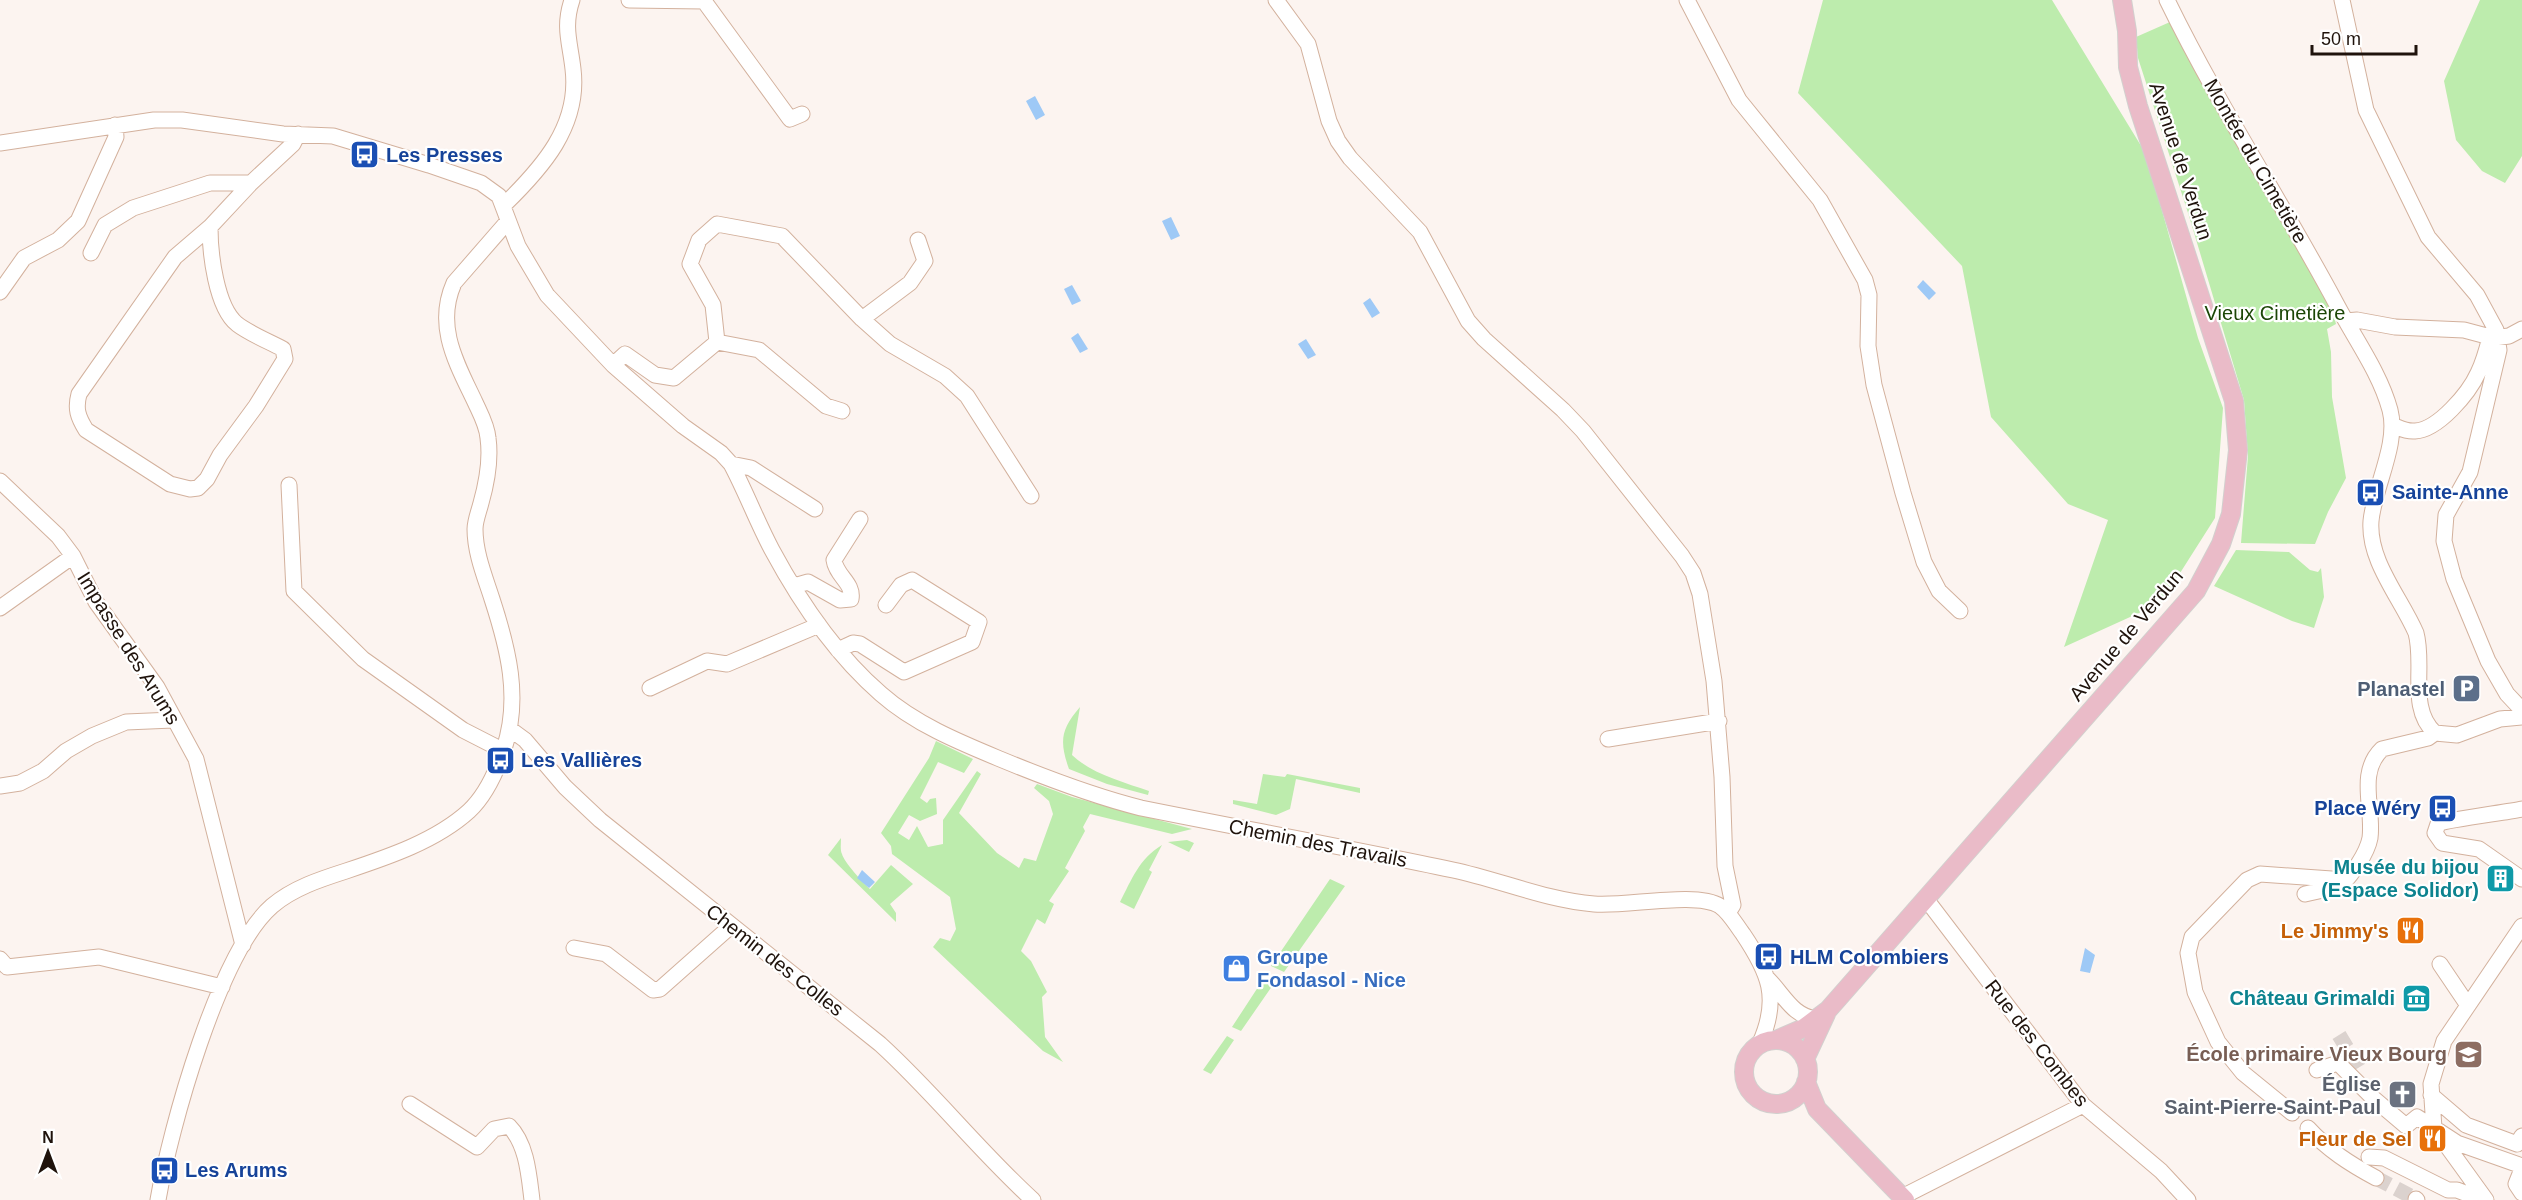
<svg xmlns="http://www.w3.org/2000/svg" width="2522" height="1200" font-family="Arial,sans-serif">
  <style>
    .green { fill: #bdecad }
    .water { fill: #9ec9f6 }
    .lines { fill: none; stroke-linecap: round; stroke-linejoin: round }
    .minor-tunnel { stroke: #dbd2ce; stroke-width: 15; stroke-dasharray: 15 8; stroke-linecap: butt }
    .minor-casing { stroke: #d3b19d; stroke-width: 17 }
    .major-casing { stroke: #d2d0ce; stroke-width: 20 }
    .minor { stroke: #fff; stroke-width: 15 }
    .major { stroke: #eabbc8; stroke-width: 18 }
    .labels { text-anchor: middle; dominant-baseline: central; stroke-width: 4.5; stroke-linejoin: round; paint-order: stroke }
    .transit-label { font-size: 20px; font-weight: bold; fill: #164399; stroke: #fff; text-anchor: start }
    .street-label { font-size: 20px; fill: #1f130c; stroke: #fff }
    .park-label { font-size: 20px; fill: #1b4606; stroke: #fff }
    .service-label { font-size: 20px; font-weight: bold; fill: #4e5e75; stroke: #fff; text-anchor: end }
    .culture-label { font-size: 20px; font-weight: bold; fill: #0d838f; stroke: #fff; text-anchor: end }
    .food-label { font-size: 20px; font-weight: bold; fill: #c56008; stroke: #fff; text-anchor: end }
    .shop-label { font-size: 20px; font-weight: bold; fill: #366cbe; stroke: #fff; text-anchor: start }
    .education-label { font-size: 20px; font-weight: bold; fill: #785e54; stroke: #fff; text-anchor: end }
    .worship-label { font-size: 20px; font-weight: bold; fill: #5b616d; stroke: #fff; text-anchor: end }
  </style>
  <rect width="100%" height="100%" fill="#fcf4f0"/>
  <!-- green -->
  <path class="green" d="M 1823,0 L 2052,0 L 2146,154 L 2198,338 L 2223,408 L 2215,518 L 2161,603 L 2064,647 L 2108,520 L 2068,504 L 1991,417 L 1962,266 L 1798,93 Z
    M 2480,0 L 2522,0 L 2522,156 L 2505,183 L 2482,171 L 2456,140 L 2444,81 Z
    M 2170,22 L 2329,297 L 2336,324 L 2327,329 L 2331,352 L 2332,397 L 2346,478 L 2328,512 L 2315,544 L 2241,543 L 2248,456 L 2244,400 L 2189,216 L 2138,58 L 2136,37 Z
    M 2236,550 L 2289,552 L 2310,570 L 2318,572 L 2321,568 L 2324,597 L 2314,628 L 2292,621 L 2214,586 Z
    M 1080,707 L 1072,755 C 1092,774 1123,782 1149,791 L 1148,795 L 1107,784 L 1069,769 C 1059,741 1061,729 1080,707 Z
    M 936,741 L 973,759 L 964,773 L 938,762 L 920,798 L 927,803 L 930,799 L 936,798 L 937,814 L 920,821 L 909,815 L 898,833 L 909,840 L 917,826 L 928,847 L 943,844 L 943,820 L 977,771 L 981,774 L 959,813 L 997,853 L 1019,868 L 1024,858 L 1036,861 L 1053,814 L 1049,801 L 1034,788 L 1037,784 L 1072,797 L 1192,829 L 1172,834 L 1090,814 L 1083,827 L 1085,831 L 1065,868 L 1069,871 L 1049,901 L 1054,904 L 1045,924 L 1037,919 L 1021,951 L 1031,961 L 1047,992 L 1042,997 L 1045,1037 L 1063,1062 L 1043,1051 L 933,947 L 940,938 L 950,941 L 956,929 L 950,897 L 892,854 L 891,846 L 881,833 L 929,758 Z
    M 1263,774 L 1285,777 L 1287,774 L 1360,788 L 1360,793 L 1296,779 L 1290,809 L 1276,815 L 1233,804 L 1233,800 L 1257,804 Z
    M 841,838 C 841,843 840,850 842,854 C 844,862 863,883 870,889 L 891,865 L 913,884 L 890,904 L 896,913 L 896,922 L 828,855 Z
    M 1187,840 L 1194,843 L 1189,852 L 1168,842 Z
    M 1162,845 L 1149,870 L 1152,872 L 1134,909 L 1120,902 C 1132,879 1139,859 1162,845 Z
    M 1330,879 L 1345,886 L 1284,972 L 1271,966 Z
    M 1264,978 L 1275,982 L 1241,1031 L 1232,1027 Z
    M 1227,1036 L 1234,1040 L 1211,1074 L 1203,1070 Z"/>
  <!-- water -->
  <path class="water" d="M 1035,96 L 1045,115 L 1036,120 L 1026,101 Z
    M 1171,217 L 1180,236 L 1171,240 L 1162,221 Z
    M 1923,280 L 1936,293 L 1929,300 L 1917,287 Z
    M 1072,285 L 1081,301 L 1072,305 L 1064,289 Z
    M 1370,298 L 1380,313 L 1372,318 L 1363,303 Z
    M 1078,333 L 1088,349 L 1080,353 L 1071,338 Z
    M 1306,339 L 1316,355 L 1308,359 L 1298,344 Z
    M 862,870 L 875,882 L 869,888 L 857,878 Z
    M 2085,948 L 2095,955 L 2090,973 L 2080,971 Z"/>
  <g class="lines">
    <!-- minor-tunnel -->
    <path class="minor-tunnel" d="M 2339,1035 L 2362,1073
      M 2376,1178 L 2416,1199"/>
    <defs>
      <path id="minor" d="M 629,0 L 704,1 L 790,119 L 802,114
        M 1276,0 L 1308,44 L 1329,121 L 1338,141 L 1350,158 L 1420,232 L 1468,321 L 1484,339 L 1563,410 L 1583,431 L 1682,556 L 1693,573 L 1700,594 L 1714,681 L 1722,777 L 1725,866 L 1733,905 L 1728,913
        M 1687,0 L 1739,100 L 1820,200 L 1865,280 L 1869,295 L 1868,346 L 1874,385 L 1903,493 L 1924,562 L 1939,591 L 1960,611
        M 2167,0 C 2218,105 2282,202 2337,305 C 2355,339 2380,373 2390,410 C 2399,444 2374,487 2371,521 C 2368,561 2401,598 2416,633 C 2425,665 2408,709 2435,733
        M 2342,0 L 2366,110 L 2428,237 L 2477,295 L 2496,330 L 2499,350 L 2470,472 L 2446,515 L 2444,541 L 2454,579 L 2488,661 L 2507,694 L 2522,710
        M 0,143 L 154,120 L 182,120 L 283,134 L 333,136 L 429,165 L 481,183 L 499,196 L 518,246 L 547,295 L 613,365 L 683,426 L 721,453 L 731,464 C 746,492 757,522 772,550 C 800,602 836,655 881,694 C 915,724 959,742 1000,759 C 1046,778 1093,796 1141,808 C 1245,829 1350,848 1453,870 C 1500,880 1546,900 1594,904 C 1626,907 1696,891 1720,906 C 1730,913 1736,925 1743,934 C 1769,973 1780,998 1760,1043
        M 504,205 C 542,168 580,126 573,69 C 570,42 563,27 572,0
        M 210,227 L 175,257 L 79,394 C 75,409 78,417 86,430 L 170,484 L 190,489 L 198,488 L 207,479 L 220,455 L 256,406 L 285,359 L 283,349 C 268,341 250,334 237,324 C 216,307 210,253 210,227 L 251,183 L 293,144 L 298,134
        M 91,253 L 105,225 L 133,208 L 210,183 L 251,183
        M 0,292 L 24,258 L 58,240 L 78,221 L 116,137 L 115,125
        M 862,319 L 910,283 L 925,261 L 918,240
        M 2346,321 L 2357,320 L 2395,327 L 2464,330 L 2494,338 L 2509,336 L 2522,329
        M 717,342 L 759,350 L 826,406 L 842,411
        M 613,365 L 625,354 L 655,375 L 674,378 L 717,342 L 713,305 L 690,264 L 699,240 L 717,224 L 782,236 L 862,319 L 890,344 L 945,376 L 967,396 L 1031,496
        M 2392,425 C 2400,428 2406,432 2415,431 C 2438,430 2469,393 2478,373 C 2484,361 2487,349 2490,337
        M 731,464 L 751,468 L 815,509
        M 0,481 L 58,536 L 73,556 L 96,602 L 157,687 L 196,759 L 243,945
        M 289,485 L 294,591 L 363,659 L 463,730 L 504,751
        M 794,586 L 808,582 L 840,600 L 851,599 C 854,583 836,576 834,560 L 860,519
        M 0,608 L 73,556
        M 838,650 L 853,643 L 860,644 L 904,672 L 972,642 L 979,622 L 912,580 L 901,585 L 886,605
        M 650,688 L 707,661 L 727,664 L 819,625
        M 510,729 L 525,740 L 565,787 L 600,820 L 880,1044 C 934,1093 979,1151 1033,1200
        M 1608,739 L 1719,721
        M 0,786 L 20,783 L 43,771 L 66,751 L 92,736 L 126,722 L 173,720
        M 2522,809 C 2509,812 2444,820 2438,824 L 2435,833 L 2442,843 L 2479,849 L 2522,879
        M 2305,894 L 2341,886 C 2352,874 2367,854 2370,838 C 2374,808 2357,773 2382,749 L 2428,738 L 2435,733 L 2457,735 L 2500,719 L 2522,717
        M 1926,899 L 2083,1105 L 2161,1171 L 2188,1200
        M 574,948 L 606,954 L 653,990 L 660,989 L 731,926
        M 0,959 L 7,967 L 99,957 L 222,987
        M 2440,964 L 2467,1004
        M 1768,979 C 1784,995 1793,1017 1817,1019
        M 2317,1070 L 2338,1063 L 2373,1098 L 2406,1126 L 2417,1117 L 2457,1143 L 2522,1166
        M 2431,1095 L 2466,1125 L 2517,1144 L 2522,1136
        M 410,1104 L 477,1147 L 494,1129 L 509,1126 C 527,1144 529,1176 532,1200
        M 2292,1113 L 2243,1073 L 2218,1042 L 2195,992 L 2188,953 L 2192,937 L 2247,880 L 2260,874 L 2346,880
        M 2308,1128 C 2328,1150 2350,1164 2376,1178
        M 2369,1157 L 2384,1158 L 2448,1190 L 2457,1190 L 2483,1200
        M 2522,1169 L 2516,1184 L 2522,1193
        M 1902,1197 L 2083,1105
        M 2416,1199 L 2417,1200
        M 158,1200 C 170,1129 219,952 272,906 C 293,888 321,879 346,871 C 388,857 436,841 469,811 C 485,796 497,770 504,749 C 521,698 508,648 492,599 C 485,577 475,553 475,529 C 475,521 479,511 481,503 C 487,482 491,460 488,438 C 487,425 480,413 475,402 C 456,362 435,326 454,283 L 508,221
        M 2486,1200 L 2434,1128 L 2431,1084 L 2444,1041 L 2522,926"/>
      <path id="major" d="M1744 1072a32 32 0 1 1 64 0a32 32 0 1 1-64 0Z
        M 1776,1040 L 1804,1028 L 1828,1010 L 2196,591 L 2221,544 L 2231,514 L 2238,450 L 2234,401 L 2138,106 L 2128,67 L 2127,31 L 2122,0
        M 1805,1059 L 1826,1014
        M 1806,1082 L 1817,1109 L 1905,1200"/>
    </defs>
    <!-- minor casing -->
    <use href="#minor" class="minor-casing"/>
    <!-- major casing -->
    <use href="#major" class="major-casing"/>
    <!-- minor -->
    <use href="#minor" class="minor"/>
    <!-- major -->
    <use href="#major" class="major"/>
  </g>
  <!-- icons -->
  <defs>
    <symbol id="bus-square" viewBox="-11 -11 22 22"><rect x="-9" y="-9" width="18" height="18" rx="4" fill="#1a4fb4" stroke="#fff"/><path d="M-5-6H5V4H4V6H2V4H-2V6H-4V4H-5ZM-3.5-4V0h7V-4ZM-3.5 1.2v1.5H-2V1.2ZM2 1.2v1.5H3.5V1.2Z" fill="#fff"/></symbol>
    <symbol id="parking-square" viewBox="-11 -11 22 22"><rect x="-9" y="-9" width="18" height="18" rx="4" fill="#5c6f8a" stroke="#fff"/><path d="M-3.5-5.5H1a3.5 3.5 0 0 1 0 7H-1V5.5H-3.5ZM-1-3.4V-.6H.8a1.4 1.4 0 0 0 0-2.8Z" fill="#fff"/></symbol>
    <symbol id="building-square" viewBox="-11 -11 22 22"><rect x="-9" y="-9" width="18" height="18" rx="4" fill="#0f9aa8" stroke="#fff"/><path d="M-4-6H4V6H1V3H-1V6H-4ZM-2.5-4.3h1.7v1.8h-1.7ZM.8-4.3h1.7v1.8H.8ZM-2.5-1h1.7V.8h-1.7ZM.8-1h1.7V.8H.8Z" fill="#fff"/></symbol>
    <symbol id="restaurant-square" viewBox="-11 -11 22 22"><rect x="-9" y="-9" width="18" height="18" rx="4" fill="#e8710a" stroke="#fff"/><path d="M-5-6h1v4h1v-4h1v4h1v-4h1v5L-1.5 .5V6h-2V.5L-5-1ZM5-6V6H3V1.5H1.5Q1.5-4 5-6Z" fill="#fff"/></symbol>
    <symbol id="shop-square" viewBox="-11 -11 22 22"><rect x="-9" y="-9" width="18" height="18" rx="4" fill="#3f7fe0" stroke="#fff"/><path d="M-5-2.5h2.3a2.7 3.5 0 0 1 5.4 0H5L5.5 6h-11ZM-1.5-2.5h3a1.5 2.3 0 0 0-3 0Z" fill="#fff"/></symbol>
    <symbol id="museum-square" viewBox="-11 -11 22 22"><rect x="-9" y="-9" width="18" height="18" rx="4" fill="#0f9aa8" stroke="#fff"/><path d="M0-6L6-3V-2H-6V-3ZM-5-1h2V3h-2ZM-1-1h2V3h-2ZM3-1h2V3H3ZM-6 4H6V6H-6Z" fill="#fff"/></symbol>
    <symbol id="school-square" viewBox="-11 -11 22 22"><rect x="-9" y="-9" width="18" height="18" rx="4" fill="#8d6e63" stroke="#fff"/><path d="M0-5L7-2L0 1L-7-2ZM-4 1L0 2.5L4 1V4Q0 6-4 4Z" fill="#fff"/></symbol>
    <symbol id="church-square" viewBox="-11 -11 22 22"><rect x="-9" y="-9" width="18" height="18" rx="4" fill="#6b7280" stroke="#fff"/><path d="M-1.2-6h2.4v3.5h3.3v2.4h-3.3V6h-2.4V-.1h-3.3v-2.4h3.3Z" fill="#fff"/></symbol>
  </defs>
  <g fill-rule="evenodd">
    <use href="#bus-square" x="348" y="138" width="33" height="33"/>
    <use href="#bus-square" x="2354" y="476" width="33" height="33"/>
    <use href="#parking-square" x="2450" y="672" width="33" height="33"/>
    <use href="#bus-square" x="484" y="744" width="33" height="33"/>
    <use href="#bus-square" x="2426" y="792" width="33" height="33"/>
    <use href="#building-square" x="2484" y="862" width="33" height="33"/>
    <use href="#restaurant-square" x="2394" y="914" width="33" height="33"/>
    <use href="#bus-square" x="1752" y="940" width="33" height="33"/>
    <use href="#shop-square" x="1220" y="952" width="33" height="33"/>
    <use href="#museum-square" x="2400" y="982" width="33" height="33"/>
    <use href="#school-square" x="2452" y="1038" width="33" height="33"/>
    <use href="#church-square" x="2386" y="1078" width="33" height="33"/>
    <use href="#restaurant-square" x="2416" y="1122" width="33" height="33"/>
    <use href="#bus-square" x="148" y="1154" width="33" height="33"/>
  </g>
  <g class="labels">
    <!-- transit labels -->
    <g class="transit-label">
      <text x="386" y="155">Les Presses</text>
      <text x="2392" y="492">Sainte-Anne</text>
      <text x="521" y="760">Les Vallières</text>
      <text x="2421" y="808" text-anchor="end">Place Wéry</text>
      <text x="1790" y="957">HLM Colombiers</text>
      <text x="185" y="1170">Les Arums</text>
    </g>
    <!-- street labels -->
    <g class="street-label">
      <text transform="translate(2181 161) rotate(72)">Avenue de Verdun</text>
      <text transform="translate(2256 161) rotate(60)">Montée du Cimetière</text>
      <text transform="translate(2126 635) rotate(-50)">Avenue de Verdun</text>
      <text transform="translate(129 648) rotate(58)">Impasse des Arums</text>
      <text transform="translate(1318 843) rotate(11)">Chemin des Travails</text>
      <text transform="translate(775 960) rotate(38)">Chemin des Colles</text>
      <text transform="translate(2037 1043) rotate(52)">Rue des Combes</text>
    </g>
    <!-- park labels -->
    <g class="park-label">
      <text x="2275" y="313">Vieux Cimetière</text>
    </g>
    <!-- service labels -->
    <g class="service-label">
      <text x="2445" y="689">Planastel</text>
    </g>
    <!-- culture labels -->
    <g class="culture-label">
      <text x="2479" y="867">Musée du bijou<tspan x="2479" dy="23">(Espace Solidor)</tspan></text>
      <text x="2395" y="998">Château Grimaldi</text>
    </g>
    <!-- food labels -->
    <g class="food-label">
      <text x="2389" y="931">Le Jimmy's</text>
      <text x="2412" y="1139">Fleur de Sel</text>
    </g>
    <!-- shop labels -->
    <g class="shop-label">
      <text x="1257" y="957">Groupe<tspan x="1257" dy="23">Fondasol - Nice</tspan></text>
    </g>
    <!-- education labels -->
    <g class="education-label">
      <text x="2447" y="1054">École primaire Vieux Bourg</text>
    </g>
    <!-- worship labels -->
    <g class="worship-label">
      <text x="2381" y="1084">Église<tspan x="2381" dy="23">Saint-Pierre-Saint-Paul</tspan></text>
    </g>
  </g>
  <!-- north arrow -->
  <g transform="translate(48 1152)" stroke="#ffffff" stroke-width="4.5" paint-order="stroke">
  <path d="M0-4.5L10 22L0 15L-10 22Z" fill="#1f130c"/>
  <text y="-9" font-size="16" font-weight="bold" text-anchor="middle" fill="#1f130c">N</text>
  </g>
  <!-- scale -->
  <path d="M2312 45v9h104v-9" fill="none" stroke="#1f130c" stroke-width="3"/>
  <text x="2321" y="45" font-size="18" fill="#1f130c" stroke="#ffffff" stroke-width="4.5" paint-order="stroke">50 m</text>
</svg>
